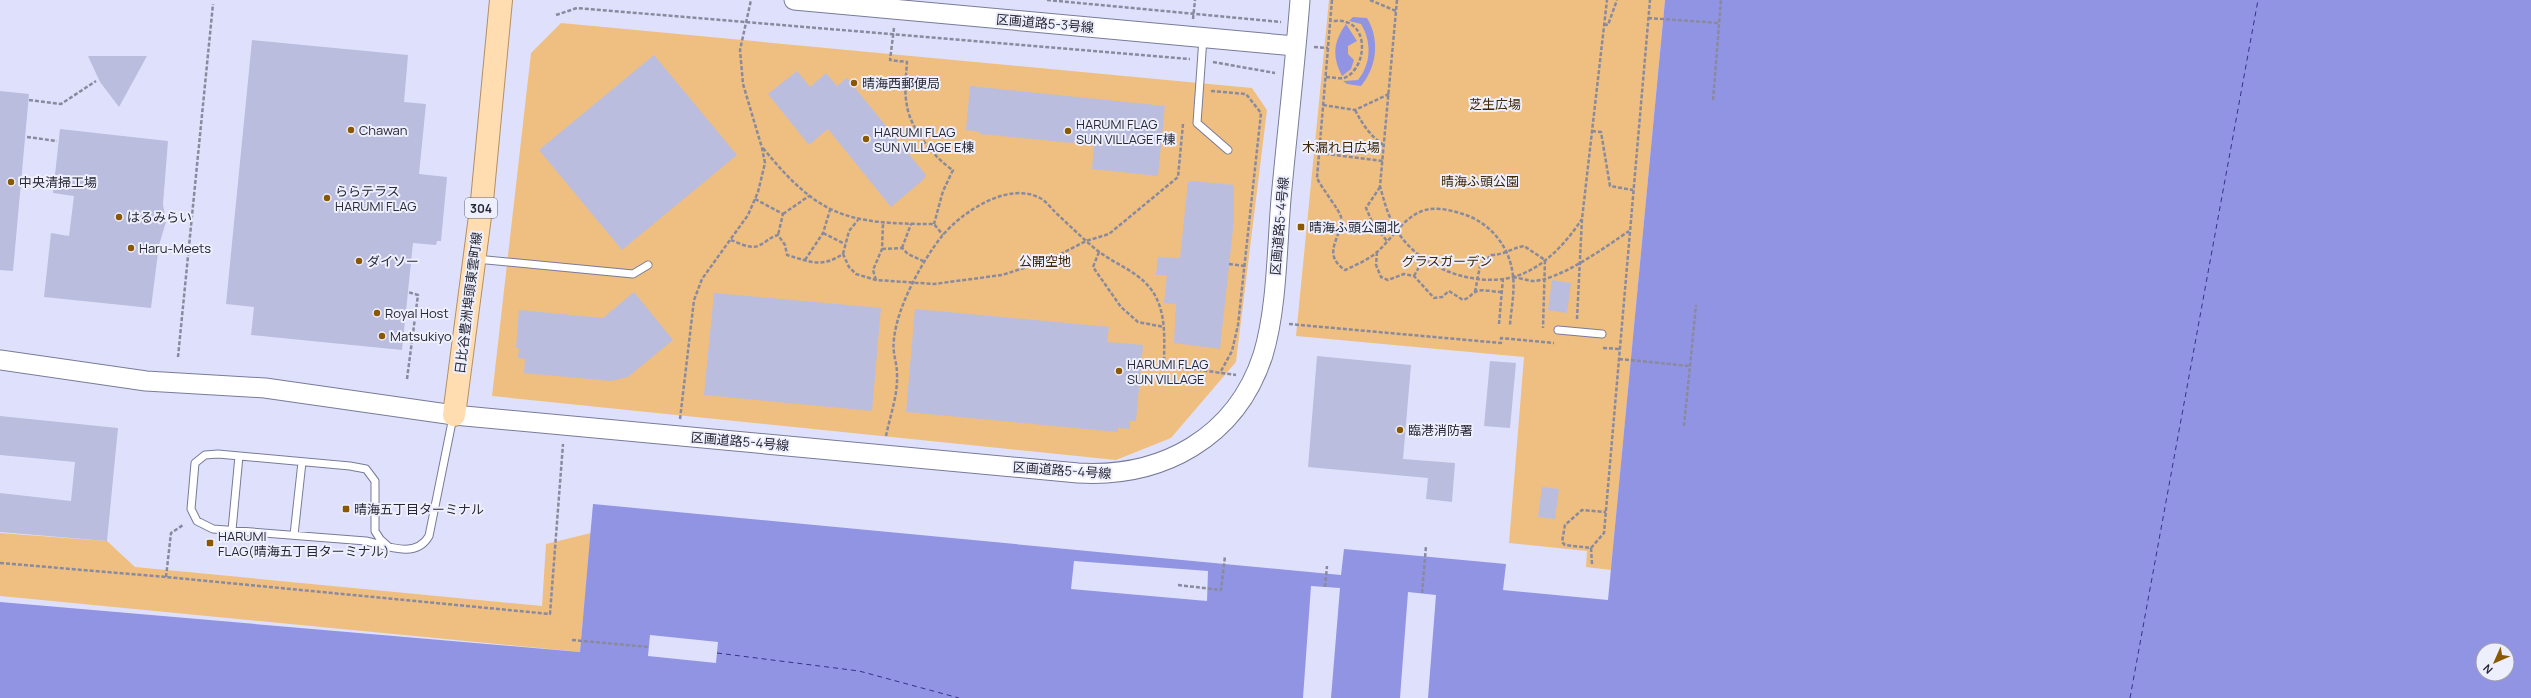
<svg xmlns="http://www.w3.org/2000/svg" width="2531" height="698" font-family="Manrope,'Noto Sans JP',sans-serif">
  <style>
    .green { fill: #efbf82 }
    .water { fill: #9194e3; fill-rule: evenodd }
    .pier { fill: #dfe1fc }
    .lines { fill: none; stroke-linecap: round; stroke-linejoin: round }
    .ferry { stroke: #39308b; stroke-width: 1; stroke-dasharray: 5 4; stroke-linecap: butt }
    .building { fill: #babddd }
    .service-casing { stroke: #787b98; stroke-width: 9 }
    .tertiary-casing { stroke: #787b98; stroke-width: 21 }
    .primary-casing { stroke: #b38f63; stroke-width: 24 }
    .path { stroke: #898a9e; stroke-width: 2.5; stroke-dasharray: 4 2; stroke-linecap: butt }
    .service { stroke: #fff; stroke-width: 7 }
    .tertiary { stroke: #fff; stroke-width: 19 }
    .primary { stroke: #ffddb1; stroke-width: 22 }
    .poi-dot { fill: #895800; stroke: #eeeffd; stroke-width: 1.5 }
    .labels { text-anchor: middle; dominant-baseline: central; stroke-width: 4; stroke-linejoin: round; paint-order: stroke }
    .shield { fill: #eeeffd; stroke: #636470; stroke-width: 1 }
    .shield-label { font-size: 12px; font-weight: bold; fill: #272834 }
    .street-label { font-size: 13px; fill: #272834; stroke: #eeeffd }
    .poi-label { font-size: 13px; fill: #272834; stroke: #eeeffd; text-anchor: start }
    .park-label { font-size: 13px; fill: #3d2604; stroke: #eeeffd }
  </style>
  <rect width="100%" height="100%" fill="#dfe1fc"/>
  <!-- green -->
  <path class="green" d="M 1329,0 L 1665,0 L 1611,570 L 1586,567 L 1587,551 L 1509,543 L 1524,357 L 1296,336 Z
    M 561,23 L 1252,88 L 1267,110 L 1236,362 L 1171,438 L 1116,460 L 492,396 L 531,53 Z
    M 0,533 L 107,541 L 135,567 L 542,606 L 546,544 L 591,533 L 580,652 L 0,596 Z"/>
  <!-- water -->
  <path class="water" d="M 1665,0 L 2531,0 L 2531,698 L 0,698 L 0,602 L 580,652 L 593,504 L 1341,575 L 1344,549 L 1506,564 L 1503,590 L 1608,600 ZM 2483,650 L 2507,650 L 2507,674 L 2483,674 Z
    M 1353,17 L 1367,18 C 1380,39 1377,67 1361,86 L 1347,84 L 1343,81 L 1358,80 C 1371,64 1372,42 1361,24 L 1349,21 Z
    M 1346,24 L 1357,41 L 1348,46 L 1348,54 L 1354,60 L 1351,69 L 1342,76 C 1332,57 1333,42 1346,24 Z"/>
  <!-- pier -->
  <path class="pier" d="M 1074,561 L 1208,571 L 1207,601 L 1071,589 Z
    M 1311,586 L 1340,588 L 1331,698 L 1303,698 Z
    M 1408,592 L 1436,595 L 1428,698 L 1400,698 Z
    M 650,635 L 718,642 L 716,663 L 648,656 Z"/>
  <g class="lines">
    <!-- ferry -->
    <path class="ferry" d="M 717,653 L 859,671 L 959,698
      M 2130,698 L 2258,0"/>
  </g>
  <!-- building -->
  <path class="building" d="M 252,40 L 408,55 L 404,102 L 426,104 L 419,174 L 447,177 L 441,241 L 437,241 L 436,245 L 413,243 L 402,350 L 251,335 L 254,307 L 226,304 Z
    M 654,55 L 737,155 L 622,250 L 539,150 Z
    M 88,56 L 147,56 L 119,107 L 100,82 Z
    M 797,71 L 810,87 L 826,73 L 837,86 L 847,78 L 926,175 L 923,180 L 891,207 L 828,129 L 809,145 L 768,94 Z
    M 970,86 L 1165,106 L 1158,176 L 1092,169 L 1094,145 L 980,134 L 980,132 L 966,130 Z
    M 0,91 L 29,94 L 13,271 L 0,270 Z
    M 60,129 L 168,141 L 163,204 L 166,222 L 159,245 L 151,308 L 44,297 L 51,233 L 69,236 L 74,196 L 53,193 Z
    M 1193,181 L 1234,185 L 1234,220 L 1220,349 L 1174,343 L 1176,304 L 1164,303 L 1167,275 L 1156,275 L 1158,257 L 1180,258 L 1188,182 Z
    M 1552,280 L 1571,283 L 1567,313 L 1548,310 Z
    M 634,292 L 673,340 L 628,377 L 611,381 L 524,373 L 525,359 L 518,358 L 519,348 L 516,348 L 519,310 L 603,318 Z
    M 714,293 L 881,308 L 872,411 L 704,395 Z
    M 915,309 L 1109,327 L 1107,342 L 1143,345 L 1136,421 L 1130,421 L 1130,429 L 1118,428 L 1118,432 L 906,412 Z
    M 1317,356 L 1411,365 L 1403,459 L 1455,463 L 1452,502 L 1426,499 L 1428,478 L 1308,467 Z
    M 1490,361 L 1516,363 L 1510,428 L 1484,426 Z
    M 0,416 L 118,428 L 107,541 L 0,532 L 0,493 L 71,501 L 75,462 L 0,455 Z
    M 1542,487 L 1559,489 L 1555,519 L 1538,517 Z"/>
  <g class="lines">
    <defs>
      <path id="service" d="M 1203,38 L 1197,123 L 1228,150
        M 476,259 L 633,274 L 648,265
        M 1558,330 L 1602,334
        M 232,530 L 239,456
        M 294,535 L 302,462
        M 389,547 L 380,539 L 375,531 L 375,481 L 366,469 L 350,466 L 218,454 L 205,455 L 195,463 L 191,509 L 197,521 L 213,529 L 366,541 C 387,546 416,559 429,536 L 453,417"/>
      <path id="tertiary" d="M 794,0 L 1295,46
        M 0,360 L 146,381 L 265,388 L 454,415 L 1078,473 C 1162,478 1236,438 1263,355 C 1277,309 1277,247 1281,199 C 1287,133 1295,66 1300,0"/>
      <path id="primary" d="M 454,415 L 482,201 L 501,0"/>
    </defs>
    <!-- service casing -->
    <use href="#service" class="service-casing"/>
    <!-- tertiary casing -->
    <use href="#tertiary" class="tertiary-casing"/>
    <!-- primary casing -->
    <use href="#primary" class="primary-casing"/>
    <!-- path -->
    <path class="path" d="M 1047,0 L 1281,22
      M 1332,0 L 1317,178 C 1321,187 1340,211 1341,217 C 1343,237 1320,253 1345,270 C 1356,265 1368,260 1377,252 C 1392,239 1402,219 1422,211 C 1435,206 1450,210 1463,214 C 1491,223 1510,247 1513,276 C 1515,292 1511,310 1510,325
      M 1370,0 L 1396,11
      M 1397,0 L 1380,186 C 1384,201 1388,216 1396,229 C 1417,266 1472,288 1513,277 C 1543,269 1566,243 1582,219
      M 556,15 L 577,8 L 1190,59
      M 1648,18 L 1719,23
      M 1193,19 L 1195,0
      M 1604,24 L 1608,25 L 1617,0
      M 894,28 L 890,60 L 907,62 C 906,77 904,92 907,106 C 910,128 935,159 953,170 L 943,191 L 934,224
      M 1314,47 L 1328,48
      M 1213,62 L 1275,73
      M 1326,77 C 1331,77 1340,79 1344,78 C 1365,70 1370,29 1346,22 C 1342,20 1336,21 1331,21
      M 1211,91 L 1246,94 L 1261,113 L 1238,325 L 1232,351 L 1220,373
      M 29,100 L 61,104 L 96,81
      M 1713,100 L 1721,0
      M 1323,105 L 1355,110 L 1389,94
      M 1355,110 C 1363,125 1370,136 1385,146
      M 1592,131 L 1601,132 L 1610,186 L 1633,190
      M 27,137 L 57,141
      M 763,148 C 819,217 847,224 934,224 L 943,235
      M 1319,153 L 1383,161
      M 1380,187 L 1366,208 L 1373,224 L 1387,241
      M 755,199 L 783,214 L 778,235
      M 783,214 L 809,196
      M 823,233 L 845,244
      M 731,240 C 739,243 749,249 758,246 C 765,243 770,237 778,235 L 785,245 L 787,255 C 811,262 821,268 843,254 L 849,267 L 856,274 L 876,280 L 934,284 L 1002,275 L 1049,260 L 1086,241 L 1109,234 L 1178,177 L 1183,124
      M 902,248 L 911,224
      M 882,249 L 902,248 L 908,254 L 925,262
      M 1099,252 L 1093,267 L 1121,307 L 1138,322 L 1164,327
      M 1377,252 L 1376,265 L 1381,277 L 1388,280 L 1404,274 L 1414,276 L 1434,298 L 1442,297 L 1449,291 L 1463,300 C 1470,298 1472,293 1477,291 C 1484,289 1494,292 1501,292
      M 843,254 L 849,231 L 858,220
      M 805,260 L 823,233 L 830,210
      M 1229,264 L 1245,266
      M 1414,276 L 1424,258
      M 1513,277 C 1519,278 1526,280 1532,281 C 1559,281 1607,246 1629,231
      M 876,280 L 873,270 L 882,249 L 883,224
      M 1475,292 L 1480,266 L 1491,255 C 1504,255 1512,248 1524,246 L 1545,260 L 1543,328
      M 1577,319 L 1582,219 L 1607,0
      M 1289,324 L 1501,343 L 1501,338 L 1554,343
      M 1499,324 L 1503,278
      M 1603,348 L 1620,349
      M 178,357 L 213,4
      M 1619,359 L 1690,366
      M 407,379 L 418,295 L 408,292
      M 680,419 L 694,300 L 702,279 L 748,215 L 758,192 L 765,163 L 762,148 L 743,84 L 740,50 L 751,0
      M 1684,426 L 1696,305
      M 886,436 C 890,416 898,395 897,374 C 897,361 892,354 894,339 C 897,307 922,261 942,236 C 962,212 1008,181 1040,198 C 1046,201 1051,208 1055,212 C 1069,225 1083,239 1098,251 C 1116,265 1140,272 1153,292 C 1167,314 1164,340 1164,365 L 1236,375
      M 1591,548 L 1604,533 L 1650,0
      M 0,563 L 166,577 L 550,614 L 563,444
      M 1592,564 L 1591,548 L 1565,545 L 1562,542 L 1565,525 L 1582,510 L 1606,512
      M 166,577 L 171,533 L 183,525
      M 1178,585 L 1221,590 L 1225,556
      M 1325,587 L 1327,566
      M 1422,593 L 1426,546
      M 572,640 L 649,647"/>
    <!-- service -->
    <use href="#service" class="service"/>
    <!-- tertiary -->
    <use href="#tertiary" class="tertiary"/>
    <!-- primary -->
    <use href="#primary" class="primary"/>
  </g>
  <!-- markers -->
  <g class="poi-dot">
    <circle cx="854" cy="83" r="4"/>
    <circle cx="351" cy="130" r="4"/>
    <circle cx="1068" cy="131" r="4"/>
    <circle cx="866" cy="139" r="4"/>
    <circle cx="11" cy="182" r="4"/>
    <circle cx="327" cy="198" r="4"/>
    <circle cx="119" cy="217" r="4"/>
    <rect x="1297" y="223" width="8" height="8" rx="2"/>
    <circle cx="131" cy="248" r="4"/>
    <circle cx="359" cy="261" r="4"/>
    <circle cx="377" cy="313" r="4"/>
    <circle cx="382" cy="336" r="4"/>
    <circle cx="1119" cy="371" r="4"/>
    <circle cx="1400" cy="430" r="4"/>
    <rect x="342" y="505" width="8" height="8" rx="2"/>
    <rect x="206" y="539" width="8" height="8" rx="2"/>
  </g>
  <g class="labels">
    <!-- shield labels -->
    <rect class="shield" x="465" y="198" width="32" height="20" rx="3"/>
    <g class="shield-label">
      <text x="481" y="208">304</text>
    </g>
    <!-- street labels -->
    <g class="street-label">
      <text transform="translate(1045 23) rotate(5)">区画道路5-3号線</text>
      <text transform="translate(1279 226) rotate(-85)">区画道路5-4号線</text>
      <text transform="translate(468 303) rotate(-83)">日比谷豊洲埠頭東雲町線</text>
      <text transform="translate(740 441) rotate(5)">区画道路5-4号線</text>
      <text transform="translate(1062 470) rotate(4)">区画道路5-4号線</text>
    </g>
    <!-- poi labels -->
    <g class="poi-label">
      <text x="862" y="83">晴海西郵便局</text>
      <text x="1076" y="124">HARUMI FLAG<tspan x="1076" dy="15">SUN VILLAGE F棟</tspan></text>
      <text x="359" y="130">Chawan</text>
      <text x="874" y="132">HARUMI FLAG<tspan x="874" dy="15">SUN VILLAGE E棟</tspan></text>
      <text x="19" y="182">中央清掃工場</text>
      <text x="335" y="191">ららテラス<tspan x="335" dy="15">HARUMI FLAG</tspan></text>
      <text x="127" y="217">はるみらい</text>
      <text x="1309" y="227">晴海ふ頭公園北</text>
      <text x="139" y="248">Haru-Meets</text>
      <text x="367" y="261">ダイソー</text>
      <text x="385" y="313">Royal Host</text>
      <text x="390" y="336">Matsukiyo</text>
      <text x="1127" y="364">HARUMI FLAG<tspan x="1127" dy="15">SUN VILLAGE</tspan></text>
      <text x="1408" y="430">臨港消防署</text>
      <text x="354" y="509">晴海五丁目ターミナル</text>
      <text x="218" y="536">HARUMI<tspan x="218" dy="15">FLAG(晴海五丁目ターミナル)</tspan></text>
    </g>
    <!-- park labels -->
    <g class="park-label">
      <text x="1495" y="104">芝生広場</text>
      <text x="1341" y="147">木漏れ日広場</text>
      <text x="1480" y="181">晴海ふ頭公園</text>
      <text x="1045" y="261">公開空地</text>
      <text x="1447" y="261">グラスガーデン</text>
    </g>
  </g>
  <!-- north arrow -->
  <g transform="translate(2495 662) rotate(225)"><circle r="19" fill="#eeeffd" stroke="#9e9fad"/>
  <path d="M0-3L7 15L0 10L-7 15Z" fill="#895800"/>
  <text y="-6" font-size="11" font-weight="bold" text-anchor="middle" fill="#272834">N</text>
  </g>
</svg>
